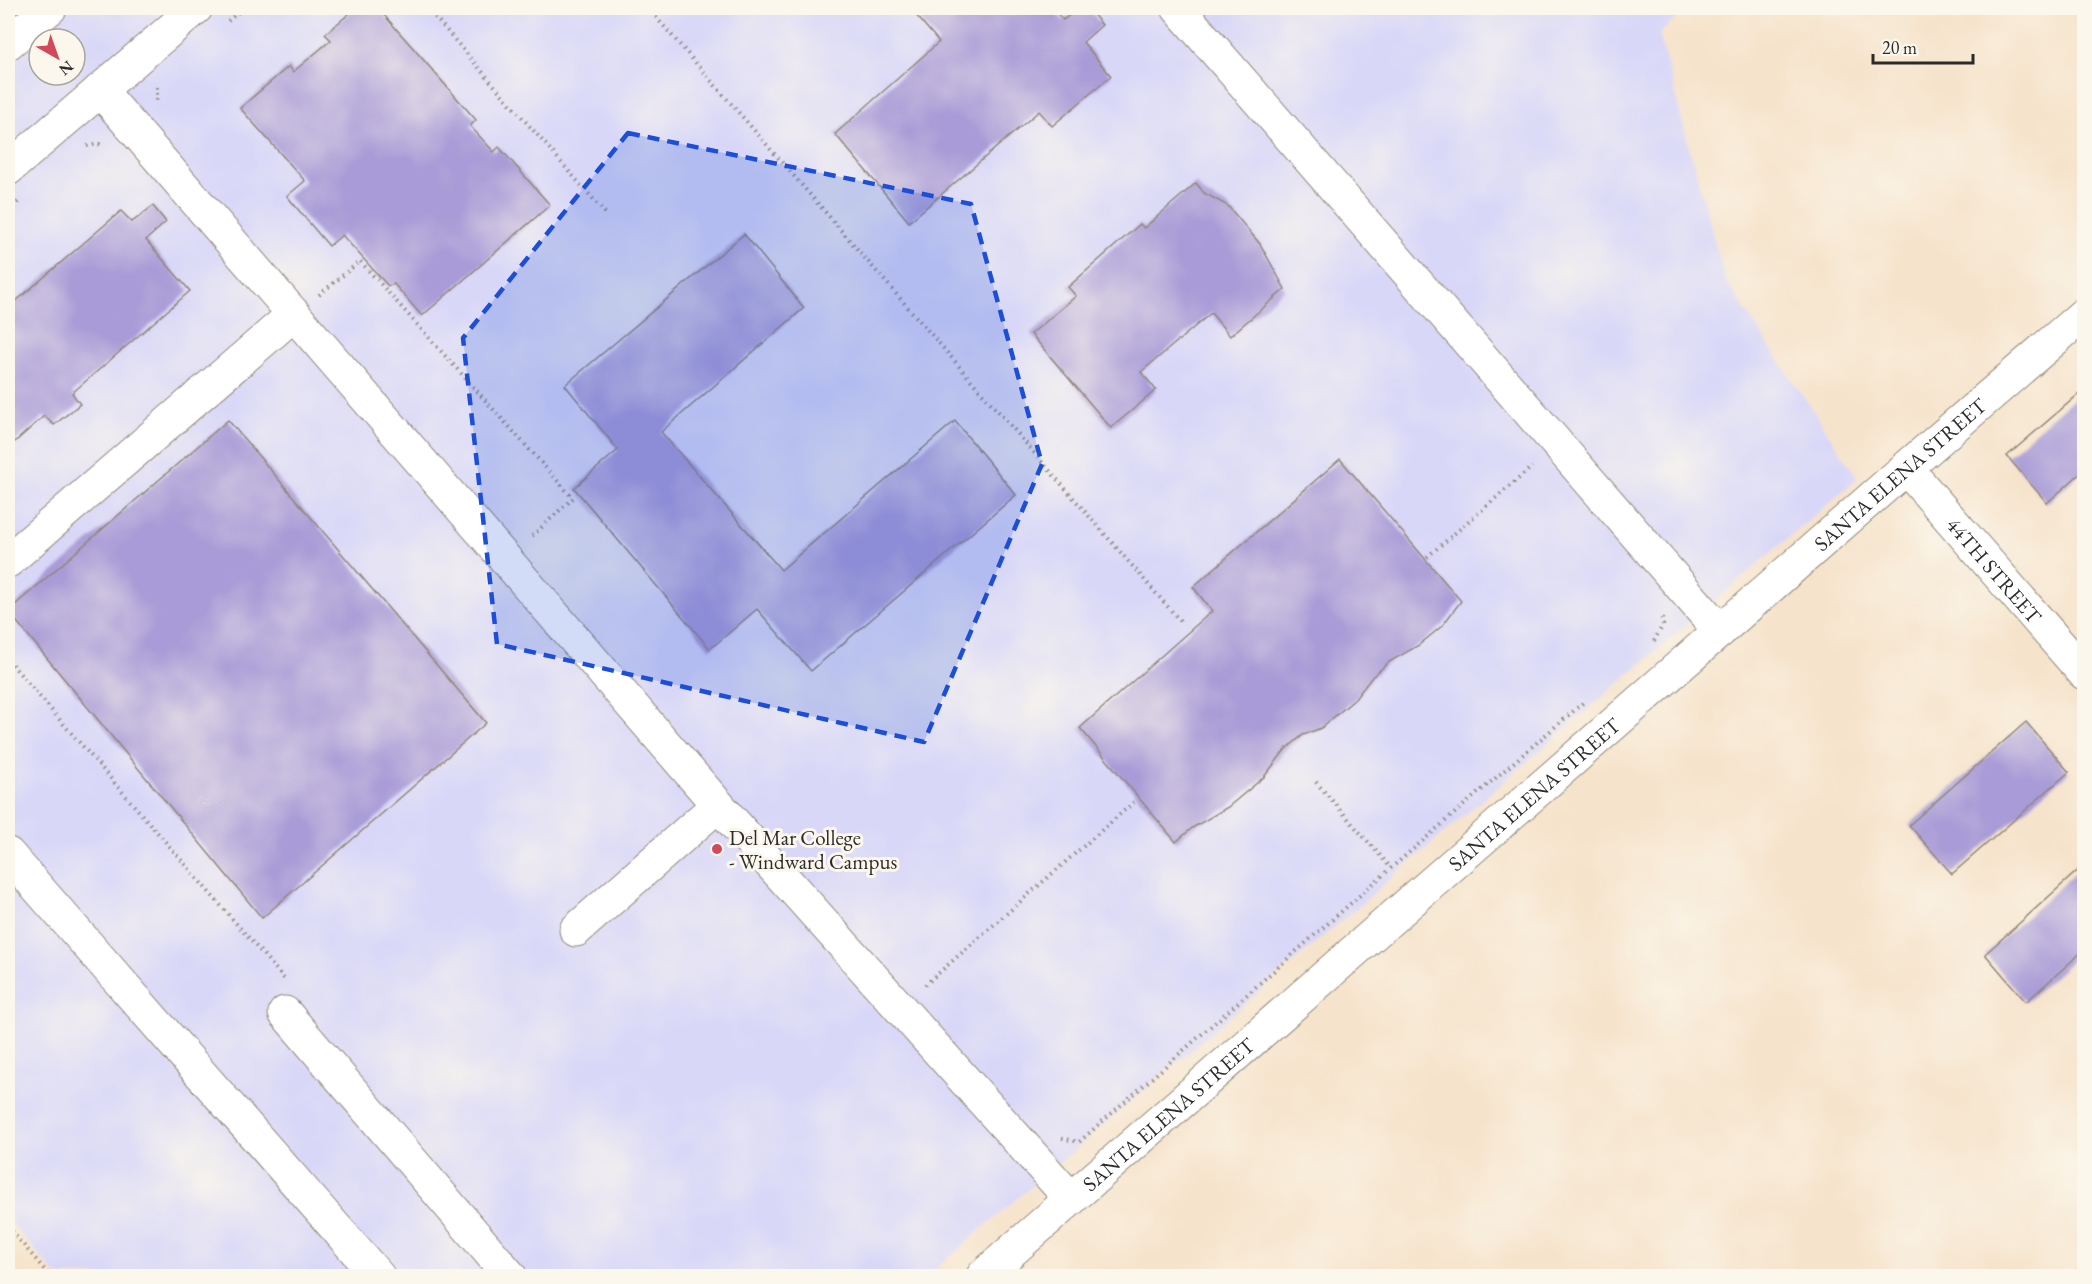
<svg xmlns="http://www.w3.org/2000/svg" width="2092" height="1284" font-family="'EB Garamond',serif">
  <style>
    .built { fill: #d8d7f8; fill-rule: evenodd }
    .building { fill: #a99bd7 }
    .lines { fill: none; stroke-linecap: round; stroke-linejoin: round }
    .minor-casing { stroke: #90877b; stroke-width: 35 }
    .path { stroke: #90877b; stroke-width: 4; stroke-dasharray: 1.5 4.5; stroke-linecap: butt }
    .minor { stroke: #fff; stroke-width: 33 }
    .marked { fill: #1d4ed8; fill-opacity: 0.2; stroke: #1d4ed8; stroke-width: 4.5; stroke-dasharray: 12 8; stroke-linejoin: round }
    .poi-dot { fill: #d1495b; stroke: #fbf7ec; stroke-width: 2 }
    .labels { text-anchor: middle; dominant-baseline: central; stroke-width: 6; stroke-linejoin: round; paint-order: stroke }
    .street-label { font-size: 21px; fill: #2b2b2b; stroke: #fbf7ec }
    .poi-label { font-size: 21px; fill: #2b2b2b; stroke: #fbf7ec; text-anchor: start }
  </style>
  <rect width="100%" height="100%" fill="#fbf7ec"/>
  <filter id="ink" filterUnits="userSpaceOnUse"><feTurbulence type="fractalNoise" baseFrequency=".0167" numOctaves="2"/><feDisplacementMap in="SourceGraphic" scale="12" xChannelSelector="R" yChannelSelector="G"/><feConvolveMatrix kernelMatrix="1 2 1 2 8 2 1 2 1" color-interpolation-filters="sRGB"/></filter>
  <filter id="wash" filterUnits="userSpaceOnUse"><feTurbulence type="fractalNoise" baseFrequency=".008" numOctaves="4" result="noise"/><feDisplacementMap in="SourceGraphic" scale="24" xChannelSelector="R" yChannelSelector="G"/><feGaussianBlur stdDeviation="1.35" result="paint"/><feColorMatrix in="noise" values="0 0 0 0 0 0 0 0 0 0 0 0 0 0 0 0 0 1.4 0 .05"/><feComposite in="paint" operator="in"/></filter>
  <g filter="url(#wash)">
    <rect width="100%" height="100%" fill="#f6e3cb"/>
    <!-- built -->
    <path class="built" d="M 8,8 L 1687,8 L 1659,34 L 1725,280 L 1858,478 L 927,1276 L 57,1276 L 8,1219 ZM 39,39 L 75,39 L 75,75 L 39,75 Z"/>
    <g id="blocks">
      <!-- building -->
      <path class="building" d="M 356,8 L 378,8 L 476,120 L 470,126 L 494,152 L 499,147 L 550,205 L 422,316 L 394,284 L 388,286 L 342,235 L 329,246 L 306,219 L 287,196 L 305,181 L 240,108 L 289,66 L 293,72 L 331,40 L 325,34 Z
        M 910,8 L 1052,8 L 1063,20 L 1079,8 L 1088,8 L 1102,25 L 1083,42 L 1111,76 L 1052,126 L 1039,111 L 909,222 L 835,134 L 939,42 Z
        M 1196,183 L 1204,193 L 1228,206 L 1260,244 L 1285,289 L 1230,336 L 1211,313 L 1141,372 L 1156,390 L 1111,428 L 1031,334 L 1076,296 L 1068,287 L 1140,224 L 1144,228 Z
        M 153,206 L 166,222 L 146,240 L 190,291 L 72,393 L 80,404 L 54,425 L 44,416 L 8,448 L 8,308 L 121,211 L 132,222 Z
        M 744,234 L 804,308 L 661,432 L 781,570 L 955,421 L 1016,495 L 811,671 L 757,609 L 710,649 L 574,488 L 618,450 L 565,385 Z
        M 2080,393 L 2084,397 L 2084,470 L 2047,503 L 2007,456 Z
        M 228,420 L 486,723 L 262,918 L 8,611 Z
        M 1340,459 L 1461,601 L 1442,626 L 1419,645 L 1389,662 L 1372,677 L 1355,699 L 1321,728 L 1303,735 L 1285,750 L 1264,777 L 1228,807 L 1192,828 L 1176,842 L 1080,728 L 1212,611 L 1193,587 Z
        M 2026,722 L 2069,772 L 1952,874 L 1909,825 Z
        M 2084,865 L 2084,950 L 2026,1002 L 1985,954 Z"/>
    </g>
  </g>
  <g filter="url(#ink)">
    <use href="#blocks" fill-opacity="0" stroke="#90877b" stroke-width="1.5"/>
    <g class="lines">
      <defs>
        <g id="minor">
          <path d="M 1178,8 L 1720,631"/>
          <path d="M 8,43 L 50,8"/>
          <path d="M 100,90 L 718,805 L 1071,1199"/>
          <path d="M 8,169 L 196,8"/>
          <path id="s1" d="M 1906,468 L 2084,673"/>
          <path d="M 8,561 L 294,314"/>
          <path d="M 8,854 L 378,1276"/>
          <path d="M 576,930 L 718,805"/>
          <path d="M 285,1013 L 510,1276"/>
          <path id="s2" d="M 983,1276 L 1906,468 L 2084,314"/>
        </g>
      </defs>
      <!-- minor casing -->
      <use href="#minor" class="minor-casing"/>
      <!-- path -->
      <path class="path" d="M 427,8 L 607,215
        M 648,8 L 1181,622
        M 228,21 L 243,8
        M 157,87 L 157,103
        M 87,146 L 99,144 L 102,146
        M 8,211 L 18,202
        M 319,295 L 360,261 L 573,498 L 530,538
        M 1427,557 L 1532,467
        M 1654,641 L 1663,625 L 1662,618
        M 8,660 L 286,981
        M 1316,782 L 1391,868
        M 925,985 L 1134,802
        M 1062,1138 L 1079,1142 L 1391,868 L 1585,701
        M 8,1227 L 50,1276"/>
      <!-- minor -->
      <use href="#minor" class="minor"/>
    </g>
  </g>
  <!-- marked area -->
  <path class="marked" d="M 628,133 L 971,204 L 1042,464 L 924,742 L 497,644 L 463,338 Z"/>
  <!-- markers -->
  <circle class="poi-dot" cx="717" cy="849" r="6"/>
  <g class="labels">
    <!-- street labels -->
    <g class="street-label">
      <text stroke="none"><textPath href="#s2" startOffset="1218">SANTA ELENA STREET</textPath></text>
      <text stroke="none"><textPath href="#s1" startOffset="135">44TH STREET</textPath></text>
      <text stroke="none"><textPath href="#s2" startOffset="732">SANTA ELENA STREET</textPath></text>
      <text stroke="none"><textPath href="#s2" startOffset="246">SANTA ELENA STREET</textPath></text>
    </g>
    <!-- poi labels -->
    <g class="poi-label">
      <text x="729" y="837">Del Mar College<tspan x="729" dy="24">- Windward Campus</tspan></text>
    </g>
  </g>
  <!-- margin -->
  <rect width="2092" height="1284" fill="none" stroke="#fbf7ec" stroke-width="30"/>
  <!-- north arrow -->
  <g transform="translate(57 57) rotate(140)"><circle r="28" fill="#fbf7ec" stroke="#a8a59f" stroke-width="1.5"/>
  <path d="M0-4.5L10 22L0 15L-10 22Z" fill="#d1495b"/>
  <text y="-9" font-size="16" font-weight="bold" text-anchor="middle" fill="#2b2b2b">N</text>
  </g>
  <!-- scale -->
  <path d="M1873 54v9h100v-9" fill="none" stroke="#2b2b2b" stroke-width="3"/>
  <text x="1882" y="54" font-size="18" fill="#2b2b2b" stroke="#fbf7ec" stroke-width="4.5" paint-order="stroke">20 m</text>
</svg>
